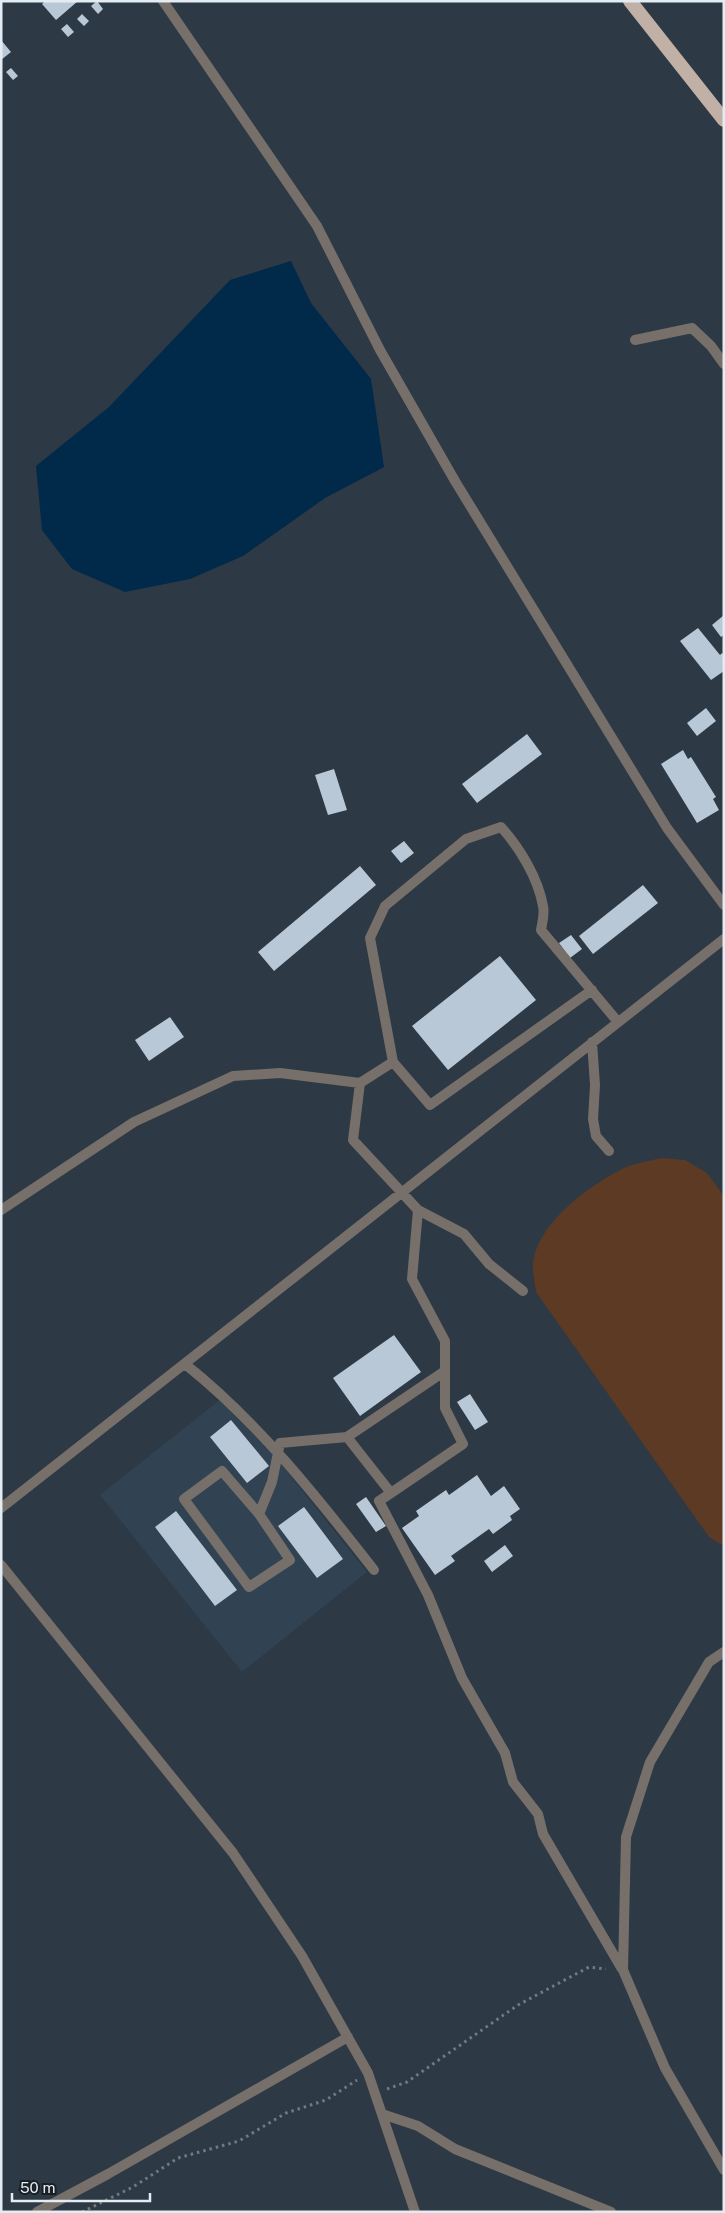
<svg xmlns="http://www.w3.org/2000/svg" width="725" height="2213" font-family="'Public Sans',sans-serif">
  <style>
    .built { fill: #314252 }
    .green { fill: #5c3a23 }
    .water { fill: #00294a }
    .building { fill: #b9c8d6 }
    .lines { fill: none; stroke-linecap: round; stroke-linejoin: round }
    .path { stroke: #707a84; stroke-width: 3; stroke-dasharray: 2.5 4; stroke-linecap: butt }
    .service { stroke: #766f6a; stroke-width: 10 }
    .trunk { stroke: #c0b0a6; stroke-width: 14 }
  </style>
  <rect width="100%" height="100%" fill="#2d3944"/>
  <!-- built -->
  <path class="built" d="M 226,1395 L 367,1572 L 242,1672 L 100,1495 Z"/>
  <!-- green -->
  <path class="green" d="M 661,1158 L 685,1160 L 707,1173 L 724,1196 L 724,1546 L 709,1537 L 536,1292 C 535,1284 533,1276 533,1269 C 532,1226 590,1185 624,1168 C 635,1163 649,1161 661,1158 Z"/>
  <!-- water -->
  <path class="water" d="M 291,261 L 311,303 L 371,379 L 384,467 L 325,498 L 243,556 L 190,579 L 125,592 L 72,569 L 42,530 L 36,466 L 109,407 L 230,280 Z"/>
  <!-- building -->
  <path class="building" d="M 45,1 L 78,1 L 56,20 L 42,4 Z
    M 97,1 L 103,9 L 98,14 L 91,6 Z
    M 82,14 L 89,21 L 84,26 L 77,19 Z
    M 67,24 L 74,32 L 68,37 L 61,29 Z
    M 1,40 L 11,52 L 1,60 Z
    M 11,68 L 18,76 L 13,80 L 6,72 Z
    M 724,615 L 724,635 L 721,637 L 712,625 Z
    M 698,628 L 720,655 L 722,653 L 724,656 L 724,671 L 711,680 L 680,641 Z
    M 706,708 L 716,721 L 697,736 L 687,723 Z
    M 527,734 L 542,754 L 477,803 L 462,784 Z
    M 683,750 L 688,759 L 691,757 L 716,797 L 713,799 L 719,810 L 697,823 L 661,764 Z
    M 334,769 L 347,810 L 328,815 L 315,775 Z
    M 404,841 L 414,853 L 401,863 L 391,851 Z
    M 360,866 L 376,885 L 274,971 L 258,952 Z
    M 643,885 L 658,903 L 593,954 L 579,936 Z
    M 571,935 L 582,949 L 570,958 L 559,943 Z
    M 500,956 L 536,1000 L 448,1070 L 412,1026 Z
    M 170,1017 L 184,1037 L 149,1061 L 135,1040 Z
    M 394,1335 L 421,1372 L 360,1416 L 333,1378 Z
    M 470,1394 L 488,1422 L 475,1430 L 457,1402 Z
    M 231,1420 L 269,1466 L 247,1483 L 210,1437 Z
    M 477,1475 L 491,1496 L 504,1486 L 520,1509 L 510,1516 L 512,1520 L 493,1534 L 489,1529 L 451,1556 L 455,1561 L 435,1575 L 402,1528 L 419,1516 L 416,1511 L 446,1490 L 449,1495 Z
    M 366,1497 L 386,1526 L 376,1532 L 356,1504 Z
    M 304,1507 L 343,1559 L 317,1578 L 278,1526 Z
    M 176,1511 L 237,1590 L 215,1606 L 155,1527 Z
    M 505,1545 L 513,1556 L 492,1572 L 484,1561 Z"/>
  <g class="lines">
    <!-- path -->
    <path class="path" d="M 387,2089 L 407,2082 L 518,2005 L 589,1967 L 606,1969
      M 82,2212 L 133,2187 L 178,2158 L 239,2141 L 286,2113 L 326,2100 L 357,2080"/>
    <!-- service -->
    <path class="service" d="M 163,1 L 317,226 L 380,350 L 455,481 L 667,828 L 724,905
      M 635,340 L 692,328 L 711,346 L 724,364
      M 592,990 L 430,1105 L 393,1062 L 370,938 L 385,906 L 466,839 L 501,827 C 520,848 538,878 543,906 C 545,914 542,923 541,930 L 618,1022
      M 592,1042 L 595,1085 L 593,1119 L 596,1136 L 609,1151
      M 360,1083 L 353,1140 L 418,1210 L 412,1279 L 445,1341 L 445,1408 L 463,1444 L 391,1493 L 347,1437 L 445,1371
      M 1,1210 L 134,1122 L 233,1076 L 280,1073 L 360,1083 L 393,1062
      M 418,1210 L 464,1234 L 489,1264 L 523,1291
      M 185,1364 C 258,1422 317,1497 374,1570
      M 391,1493 L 379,1501 L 428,1595 L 462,1678 L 505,1753 L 513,1782 L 538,1814 L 543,1834 L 622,1969
      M 1,1508 L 724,939
      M 259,1514 L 222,1471 L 184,1499 L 249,1587 L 290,1560 L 259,1514 L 272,1482 L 280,1443 L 347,1437
      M 1,1565 L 233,1853 L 302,1956 L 368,2073 L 415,2212
      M 724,1652 L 709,1662 L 650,1762 L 626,1837 L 623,1970 L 665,2068 L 724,2170
      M 382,2114 L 418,2126 L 455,2149 L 611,2212
      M 37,2212 L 108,2174 L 348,2037"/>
    <!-- trunk -->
    <path class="trunk" d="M 630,1 L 724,120"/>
  </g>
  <!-- border -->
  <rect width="725" height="2213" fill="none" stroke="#e4ecf3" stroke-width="5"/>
  <!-- scale -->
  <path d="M12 2193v8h138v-8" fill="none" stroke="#e4ecf3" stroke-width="2.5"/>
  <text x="20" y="2193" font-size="15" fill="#e4ecf3" stroke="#1a1f25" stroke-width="4" paint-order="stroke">50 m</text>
</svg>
